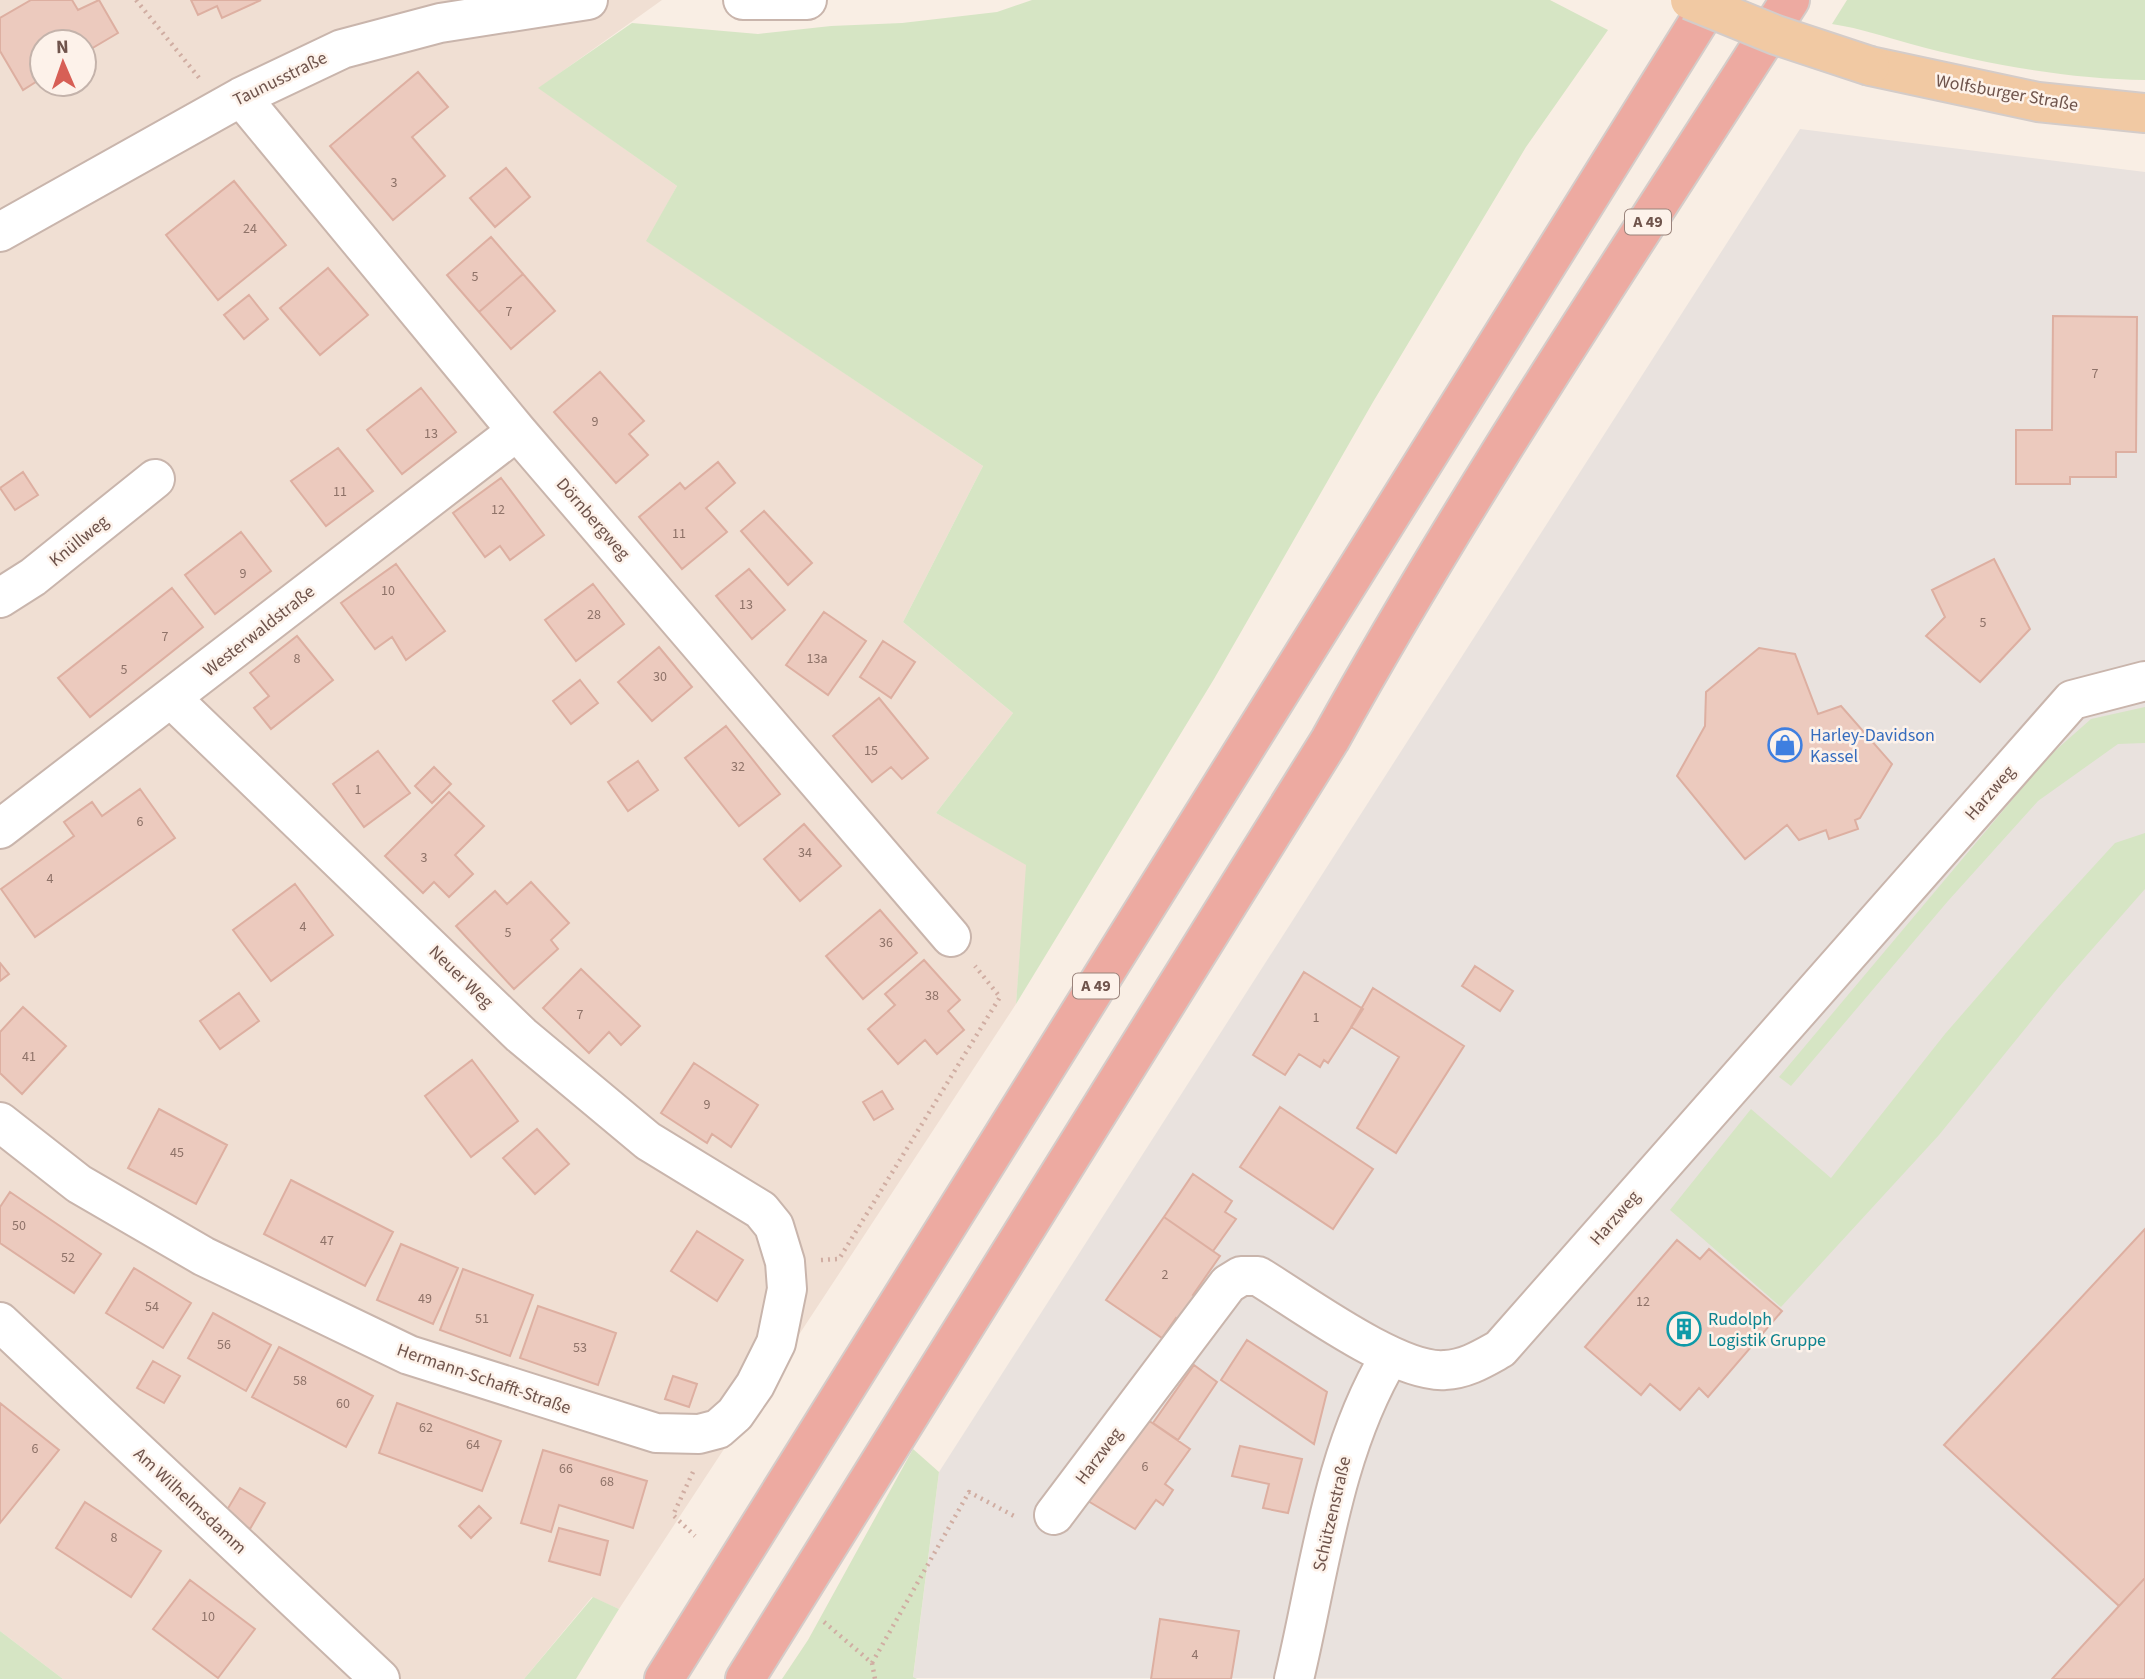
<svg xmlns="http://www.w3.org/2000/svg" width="2145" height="1679" font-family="'Source Sans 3',sans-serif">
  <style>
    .residential { fill: #f0dfd3; fill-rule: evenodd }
    .industrial { fill: #e9e2de }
    .green { fill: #d6e5c4 }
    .building { fill: #eccabe; stroke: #ddafa1; stroke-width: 2 }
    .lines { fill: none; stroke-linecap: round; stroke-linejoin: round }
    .minor-casing { stroke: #c9b5ac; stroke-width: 42 }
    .major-casing { stroke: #d4ccc9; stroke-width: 42 }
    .highway-casing { stroke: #d4ccc9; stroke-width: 42 }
    .path { stroke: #d0ada2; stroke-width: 4.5; stroke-dasharray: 2 5; stroke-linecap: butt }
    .minor { stroke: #fff; stroke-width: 38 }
    .major { stroke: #f1c9a3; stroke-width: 38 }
    .highway { stroke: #edaaa1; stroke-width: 38 }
    .major-bridge-casing { stroke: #d4ccc9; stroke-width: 42; stroke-linecap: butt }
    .major-bridge { stroke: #f1c9a3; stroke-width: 38 }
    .labels { text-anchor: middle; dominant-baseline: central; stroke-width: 5; stroke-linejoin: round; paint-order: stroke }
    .number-label { font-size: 14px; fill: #8e7268 }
    .shield { fill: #fdf2ea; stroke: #9a837b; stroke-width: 2 }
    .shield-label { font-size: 16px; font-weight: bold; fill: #6f544c }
    .street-label { font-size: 18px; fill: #6f544c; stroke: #fdf2ea }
    .shop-label { font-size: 18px; fill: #366cbe; stroke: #fdf2ea; text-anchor: start }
    .culture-label { font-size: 18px; fill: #0d838f; stroke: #fdf2ea; text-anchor: start }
  </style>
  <rect width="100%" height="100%" fill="#f9eee4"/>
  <!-- residential -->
  <path class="residential" d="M 0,0 L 662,0 L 539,88 L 677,186 L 647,241 L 983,466 L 903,622 L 1013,713 L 936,813 L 1027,865 L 1016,1004 L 619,1609 L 592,1597 L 524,1679 L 63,1679 L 0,1631 ZM 42,42 L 84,42 L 84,84 L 42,84 Z"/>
  <!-- industrial -->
  <path class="industrial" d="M 1800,129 L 2145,172 L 2145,1679 L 913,1678 L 939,1472 Z"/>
  <!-- green -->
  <path class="green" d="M 1032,0 L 1550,0 L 1608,30 L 1526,147 L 1373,402 L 1214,679 L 1016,1004 L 1026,865 L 936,813 L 1013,713 L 903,622 L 983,466 L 646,241 L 677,186 L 538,88 L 632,23 L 758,34 L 831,26 L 902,23 L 997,12 Z
    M 1847,0 L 2145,0 L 2145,80 C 2068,79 1985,64 1911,44 C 1882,36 1863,29 1832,24 Z
    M 2145,707 L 2145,743 L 2118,744 L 2038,801 L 1948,901 L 1791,1086 L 1779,1077 L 2048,757 L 2091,719 Z
    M 2145,833 L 2145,889 L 2058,988 L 1939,1135 L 1781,1307 L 1670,1210 L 1751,1109 L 1831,1178 L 1945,1034 L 2038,927 L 2115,843 Z
    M 913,1449 L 939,1472 L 913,1677 L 917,1679 L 782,1679 L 808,1640 Z
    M 593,1597 L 619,1609 L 576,1679 L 524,1679 Z
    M 0,1631 L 63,1679 L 0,1679 Z"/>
  <!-- building -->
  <path class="building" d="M 31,0 L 72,0 L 78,10 L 99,0 L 118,33 L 84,53 L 84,42 L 42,42 L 42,78 L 23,90 L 0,51 L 0,18 Z
    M 191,0 L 261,0 L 222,18 L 217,6 L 198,15 Z
    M 418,72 L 448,107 L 412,137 L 445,176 L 393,220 L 330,146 Z
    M 506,168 L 530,197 L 495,227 L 470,198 Z
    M 234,181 L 286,245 L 218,300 L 166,235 Z
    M 491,237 L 523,274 L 479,312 L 447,275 Z
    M 328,268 L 368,315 L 320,355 L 280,308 Z
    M 523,274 L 555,311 L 511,349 L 479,312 Z
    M 249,295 L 268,319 L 244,339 L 224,315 Z
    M 2053,316 L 2137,317 L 2136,452 L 2116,452 L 2116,477 L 2070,477 L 2070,484 L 2016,484 L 2016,430 L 2052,430 Z
    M 600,372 L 644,421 L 629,434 L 648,455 L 616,483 L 554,412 Z
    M 421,388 L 456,432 L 402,474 L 367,430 Z
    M 338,448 L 373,491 L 326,526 L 291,481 Z
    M 718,462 L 735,483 L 706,508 L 727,532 L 682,569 L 639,517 L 680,483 L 685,489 Z
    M 23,472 L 38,495 L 15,510 L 0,488 Z
    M 501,478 L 544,535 L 510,560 L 500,546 L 485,557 L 453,513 Z
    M 764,511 L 812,563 L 788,585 L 741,531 Z
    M 241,532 L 271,571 L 215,614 L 185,575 Z
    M 1994,559 L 2030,629 L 1980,682 L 1926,636 L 1945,617 L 1932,590 Z
    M 396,564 L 445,631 L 406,660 L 392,637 L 375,649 L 341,603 Z
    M 749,569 L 785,610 L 752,639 L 716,596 Z
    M 593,584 L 624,624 L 576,661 L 545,620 Z
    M 172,588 L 203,627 L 90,717 L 58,678 Z
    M 824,612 L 866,641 L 828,695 L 786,665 Z
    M 297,636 L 333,680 L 271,729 L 254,708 L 269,696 L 250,673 Z
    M 883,641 L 915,662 L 891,698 L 860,677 Z
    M 659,647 L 692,687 L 652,721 L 618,682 Z
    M 1759,648 L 1795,654 L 1818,714 L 1841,706 L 1892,764 L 1860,818 L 1855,820 L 1858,829 L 1829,839 L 1826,830 L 1799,840 L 1787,825 L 1745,859 L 1677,776 L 1705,726 L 1706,692 Z
    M 580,680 L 598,703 L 571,724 L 553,701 Z
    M 879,698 L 928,758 L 902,779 L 891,767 L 872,782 L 833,736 Z
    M 726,726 L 780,794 L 739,826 L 685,758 Z
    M 378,751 L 410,793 L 364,827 L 333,784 Z
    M 638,761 L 658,790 L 628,811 L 608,782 Z
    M 434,767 L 451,784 L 432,803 L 415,786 Z
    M 140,789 L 175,838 L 35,937 L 1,889 L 74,836 L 64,822 L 92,802 L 102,816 Z
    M 449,792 L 484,826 L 455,855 L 473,874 L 449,897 L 434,882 L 423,893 L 385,856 Z
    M 804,824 L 841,866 L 800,901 L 764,859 Z
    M 531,882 L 569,923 L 551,940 L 558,949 L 514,989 L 456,926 L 495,891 L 507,904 Z
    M 295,884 L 333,935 L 271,981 L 233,930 Z
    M 880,910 L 917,953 L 863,999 L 826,956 Z
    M 924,960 L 960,1000 L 948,1011 L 964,1030 L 937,1054 L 925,1040 L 898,1064 L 868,1029 L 895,1005 L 885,994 Z
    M 0,963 L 9,974 L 0,981 Z
    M 1475,966 L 1513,991 L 1500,1011 L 1462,986 Z
    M 581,969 L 640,1026 L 621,1045 L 609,1032 L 589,1053 L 543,1008 Z
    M 1304,972 L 1363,1009 L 1328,1063 L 1324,1060 L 1320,1067 L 1299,1054 L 1285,1075 L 1253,1055 Z
    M 1373,988 L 1464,1046 L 1396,1153 L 1357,1128 L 1399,1057 L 1351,1027 Z
    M 239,993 L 259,1021 L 220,1049 L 200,1021 Z
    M 23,1007 L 66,1046 L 22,1094 L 0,1073 L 0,1032 Z
    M 472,1060 L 518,1121 L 471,1157 L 425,1096 Z
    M 694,1063 L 758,1105 L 731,1147 L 712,1134 L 707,1143 L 661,1113 Z
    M 882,1091 L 893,1109 L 874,1120 L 863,1102 Z
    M 1280,1107 L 1373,1169 L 1333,1229 L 1240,1167 Z
    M 159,1109 L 227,1145 L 196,1204 L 128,1168 Z
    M 537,1129 L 569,1164 L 535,1194 L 503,1158 Z
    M 1193,1174 L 1232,1201 L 1225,1212 L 1236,1219 L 1213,1251 L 1164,1217 Z
    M 291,1180 L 393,1232 L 365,1286 L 264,1234 Z
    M 10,1192 L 101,1254 L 74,1293 L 0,1243 L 0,1207 Z
    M 1164,1217 L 1220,1256 L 1193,1295 L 1201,1300 L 1184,1324 L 1176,1318 L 1162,1338 L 1106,1300 Z
    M 2145,1229 L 2145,1578 L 2119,1606 L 1944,1445 Z
    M 697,1231 L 743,1260 L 717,1301 L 671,1271 Z
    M 1677,1240 L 1700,1259 L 1709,1249 L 1782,1311 L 1708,1397 L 1699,1388 L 1680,1410 L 1650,1384 L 1641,1395 L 1585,1347 Z
    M 401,1244 L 458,1268 L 433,1324 L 377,1300 Z
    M 134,1268 L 191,1303 L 163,1348 L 106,1313 Z
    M 463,1269 L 533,1295 L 510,1356 L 440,1330 Z
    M 538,1306 L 616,1333 L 598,1385 L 520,1358 Z
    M 213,1313 L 271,1345 L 246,1391 L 188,1358 Z
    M 1247,1340 L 1327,1392 L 1314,1444 L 1221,1380 Z
    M 279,1347 L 373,1396 L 346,1447 L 252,1397 Z
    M 153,1361 L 180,1376 L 164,1403 L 137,1388 Z
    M 1194,1365 L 1217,1382 L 1178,1440 L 1153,1423 Z
    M 673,1376 L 697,1384 L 689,1407 L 665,1399 Z
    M 0,1403 L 59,1450 L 0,1523 Z
    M 397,1403 L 501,1441 L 482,1491 L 379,1453 Z
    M 1145,1418 L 1190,1449 L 1165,1484 L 1173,1490 L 1163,1505 L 1156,1500 L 1135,1529 L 1088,1501 Z
    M 1240,1446 L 1302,1459 L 1288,1513 L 1263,1508 L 1269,1484 L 1232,1476 Z
    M 543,1450 L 647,1481 L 633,1528 L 559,1505 L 551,1532 L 521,1523 Z
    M 240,1488 L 265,1503 L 250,1529 L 224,1515 Z
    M 85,1502 L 161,1551 L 131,1597 L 56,1548 Z
    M 479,1506 L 491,1518 L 471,1538 L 459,1526 Z
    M 559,1528 L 608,1541 L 600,1575 L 549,1561 Z
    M 2145,1578 L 2145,1679 L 2052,1679 L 2119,1606 Z
    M 190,1580 L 255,1629 L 218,1678 L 153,1629 Z
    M 1160,1619 L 1239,1631 L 1231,1679 L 1151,1679 Z"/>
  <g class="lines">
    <defs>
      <path id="minor" d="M 743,0 L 807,0
        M 241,97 L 517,431 L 951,937
        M 0,232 L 241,97 L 342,49 L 440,23 L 588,0
        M 0,598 L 33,577 L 155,479
        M 0,829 L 517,431
        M 0,1122 L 79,1184 L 203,1256 L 409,1355 L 656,1433 L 699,1434 L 718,1429 L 735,1414 L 755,1385 L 776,1343 L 787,1289 L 785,1262 L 774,1226 L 761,1210 L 648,1141 L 521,1035 L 172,699
        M 0,1322 L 380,1679
        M 1054,1515 L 1228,1284 L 1241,1276 L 1258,1276 C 1301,1302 1398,1374 1445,1370 C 1466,1369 1482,1359 1500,1349 L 2072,700 L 2145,681
        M 1294,1679 C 1320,1570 1332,1453 1390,1356"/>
      <path id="major" d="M 1870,66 L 2038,102 L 2145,113"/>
      <path id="highway" d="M 664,1679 L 1712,0
        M 745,1679 L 1330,740 C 1471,486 1634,245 1790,0"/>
    </defs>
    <!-- minor casing -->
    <use href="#minor" class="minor-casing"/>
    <!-- major casing -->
    <use href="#major" class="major-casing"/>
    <!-- highway casing -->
    <use href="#highway" class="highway-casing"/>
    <!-- path -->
    <path class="path" d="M 136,0 L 200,79
      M 821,1260 L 839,1259 L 1000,997 L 975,966
      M 693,1472 L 673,1515 L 695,1536
      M 824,1622 L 872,1663 L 875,1679
      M 872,1663 L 969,1492 L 1016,1517"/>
    <!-- minor -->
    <use href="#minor" class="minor"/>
    <!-- major -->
    <use href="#major" class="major"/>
    <!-- highway -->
    <use href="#highway" class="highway"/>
    <defs>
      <path id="major-bridge" d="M 1690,0 L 1776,35 L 1870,66"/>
    </defs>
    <!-- major-bridge casing -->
    <use href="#major-bridge" class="major-bridge-casing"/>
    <!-- major-bridge -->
    <use href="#major-bridge" class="major-bridge"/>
  </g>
  <!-- icons -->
  <defs>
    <symbol id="shop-ring" viewBox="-11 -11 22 22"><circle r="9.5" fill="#fdf2ea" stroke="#3f7fe0" stroke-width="1.5"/><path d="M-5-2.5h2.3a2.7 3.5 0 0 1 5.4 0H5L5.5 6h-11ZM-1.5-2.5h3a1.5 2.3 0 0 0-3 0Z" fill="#3f7fe0"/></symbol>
    <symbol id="building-ring" viewBox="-11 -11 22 22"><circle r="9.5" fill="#fdf2ea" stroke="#0f9aa8" stroke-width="1.5"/><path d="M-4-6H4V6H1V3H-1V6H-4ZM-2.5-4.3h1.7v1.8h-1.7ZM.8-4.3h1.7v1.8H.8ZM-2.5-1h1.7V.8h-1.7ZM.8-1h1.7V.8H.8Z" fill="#0f9aa8"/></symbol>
  </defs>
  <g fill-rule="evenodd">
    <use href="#shop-ring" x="1766" y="726" width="38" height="38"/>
    <use href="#building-ring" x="1665" y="1310" width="38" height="38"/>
  </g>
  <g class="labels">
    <!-- number labels -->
    <g class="number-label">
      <text x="394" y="183">3</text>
      <text x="250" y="229">24</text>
      <text x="475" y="277">5</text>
      <text x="509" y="312">7</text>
      <text x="2095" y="374">7</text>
      <text x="595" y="422">9</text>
      <text x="431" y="434">13</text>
      <text x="340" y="492">11</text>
      <text x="498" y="510">12</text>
      <text x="679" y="534">11</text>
      <text x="243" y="574">9</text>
      <text x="388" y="591">10</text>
      <text x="746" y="605">13</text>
      <text x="594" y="615">28</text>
      <text x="1983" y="623">5</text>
      <text x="165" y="637">7</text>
      <text x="297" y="659">8</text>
      <text x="817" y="659">13a</text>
      <text x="124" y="670">5</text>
      <text x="660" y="677">30</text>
      <text x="871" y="751">15</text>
      <text x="738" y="767">32</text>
      <text x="358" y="790">1</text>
      <text x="140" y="822">6</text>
      <text x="805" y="853">34</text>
      <text x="424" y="858">3</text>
      <text x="50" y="879">4</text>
      <text x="303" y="927">4</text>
      <text x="508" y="933">5</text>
      <text x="886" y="943">36</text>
      <text x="932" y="996">38</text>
      <text x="580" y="1015">7</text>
      <text x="1316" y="1018">1</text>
      <text x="29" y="1057">41</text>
      <text x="707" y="1105">9</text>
      <text x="177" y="1153">45</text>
      <text x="19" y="1226">50</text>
      <text x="327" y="1241">47</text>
      <text x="68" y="1258">52</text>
      <text x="1165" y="1275">2</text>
      <text x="425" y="1299">49</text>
      <text x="1643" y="1302">12</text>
      <text x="152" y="1307">54</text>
      <text x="482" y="1319">51</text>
      <text x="224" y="1345">56</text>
      <text x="580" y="1348">53</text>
      <text x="300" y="1381">58</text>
      <text x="343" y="1404">60</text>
      <text x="426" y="1428">62</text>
      <text x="473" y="1445">64</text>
      <text x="35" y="1449">6</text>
      <text x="1145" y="1467">6</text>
      <text x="566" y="1469">66</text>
      <text x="607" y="1482">68</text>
      <text x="114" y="1538">8</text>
      <text x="208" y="1617">10</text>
      <text x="1195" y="1655">4</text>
    </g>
    <!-- shield labels -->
    <g class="shield">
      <rect x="1625" y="209.5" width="46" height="25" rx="5"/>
      <rect x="1073" y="973.5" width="46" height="25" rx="5"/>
    </g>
    <g class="shield-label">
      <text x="1648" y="222">A 49</text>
      <text x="1096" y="986">A 49</text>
    </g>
    <!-- street labels -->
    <g class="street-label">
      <text transform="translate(280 79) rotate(-26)">Taunusstraße</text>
      <text transform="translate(2007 93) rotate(10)">Wolfsburger Straße</text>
      <text transform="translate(593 519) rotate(49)">Dörnbergweg</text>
      <text transform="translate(79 541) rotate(-39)">Knüllweg</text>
      <text transform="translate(259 631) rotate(-38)">Westerwaldstraße</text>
      <text transform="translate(1990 793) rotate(-49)">Harzweg</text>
      <text transform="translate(461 977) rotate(44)">Neuer Weg</text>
      <text transform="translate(1615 1218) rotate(-49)">Harzweg</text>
      <text transform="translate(484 1379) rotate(19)">Hermann-Schafft-Straße</text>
      <text transform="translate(1099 1456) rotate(-53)">Harzweg</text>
      <text transform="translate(190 1501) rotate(43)">Am Wilhelmsdamm</text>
      <text transform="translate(1332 1514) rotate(-77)">Schützenstraße</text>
    </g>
    <!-- shop labels -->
    <g class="shop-label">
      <text x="1810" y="735">Harley-Davidson<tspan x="1810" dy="21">Kassel</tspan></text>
    </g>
    <!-- culture labels -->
    <g class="culture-label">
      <text x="1708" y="1319">Rudolph<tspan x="1708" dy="21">Logistik Gruppe</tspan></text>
    </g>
  </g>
  <!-- north arrow -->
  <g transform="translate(63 63) rotate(358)"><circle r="33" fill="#fdf2ea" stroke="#c4b3ab" stroke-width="2"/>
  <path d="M0-5L12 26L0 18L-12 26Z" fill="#d75f56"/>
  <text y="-10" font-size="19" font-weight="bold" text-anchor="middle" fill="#6f544c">N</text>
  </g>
</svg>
